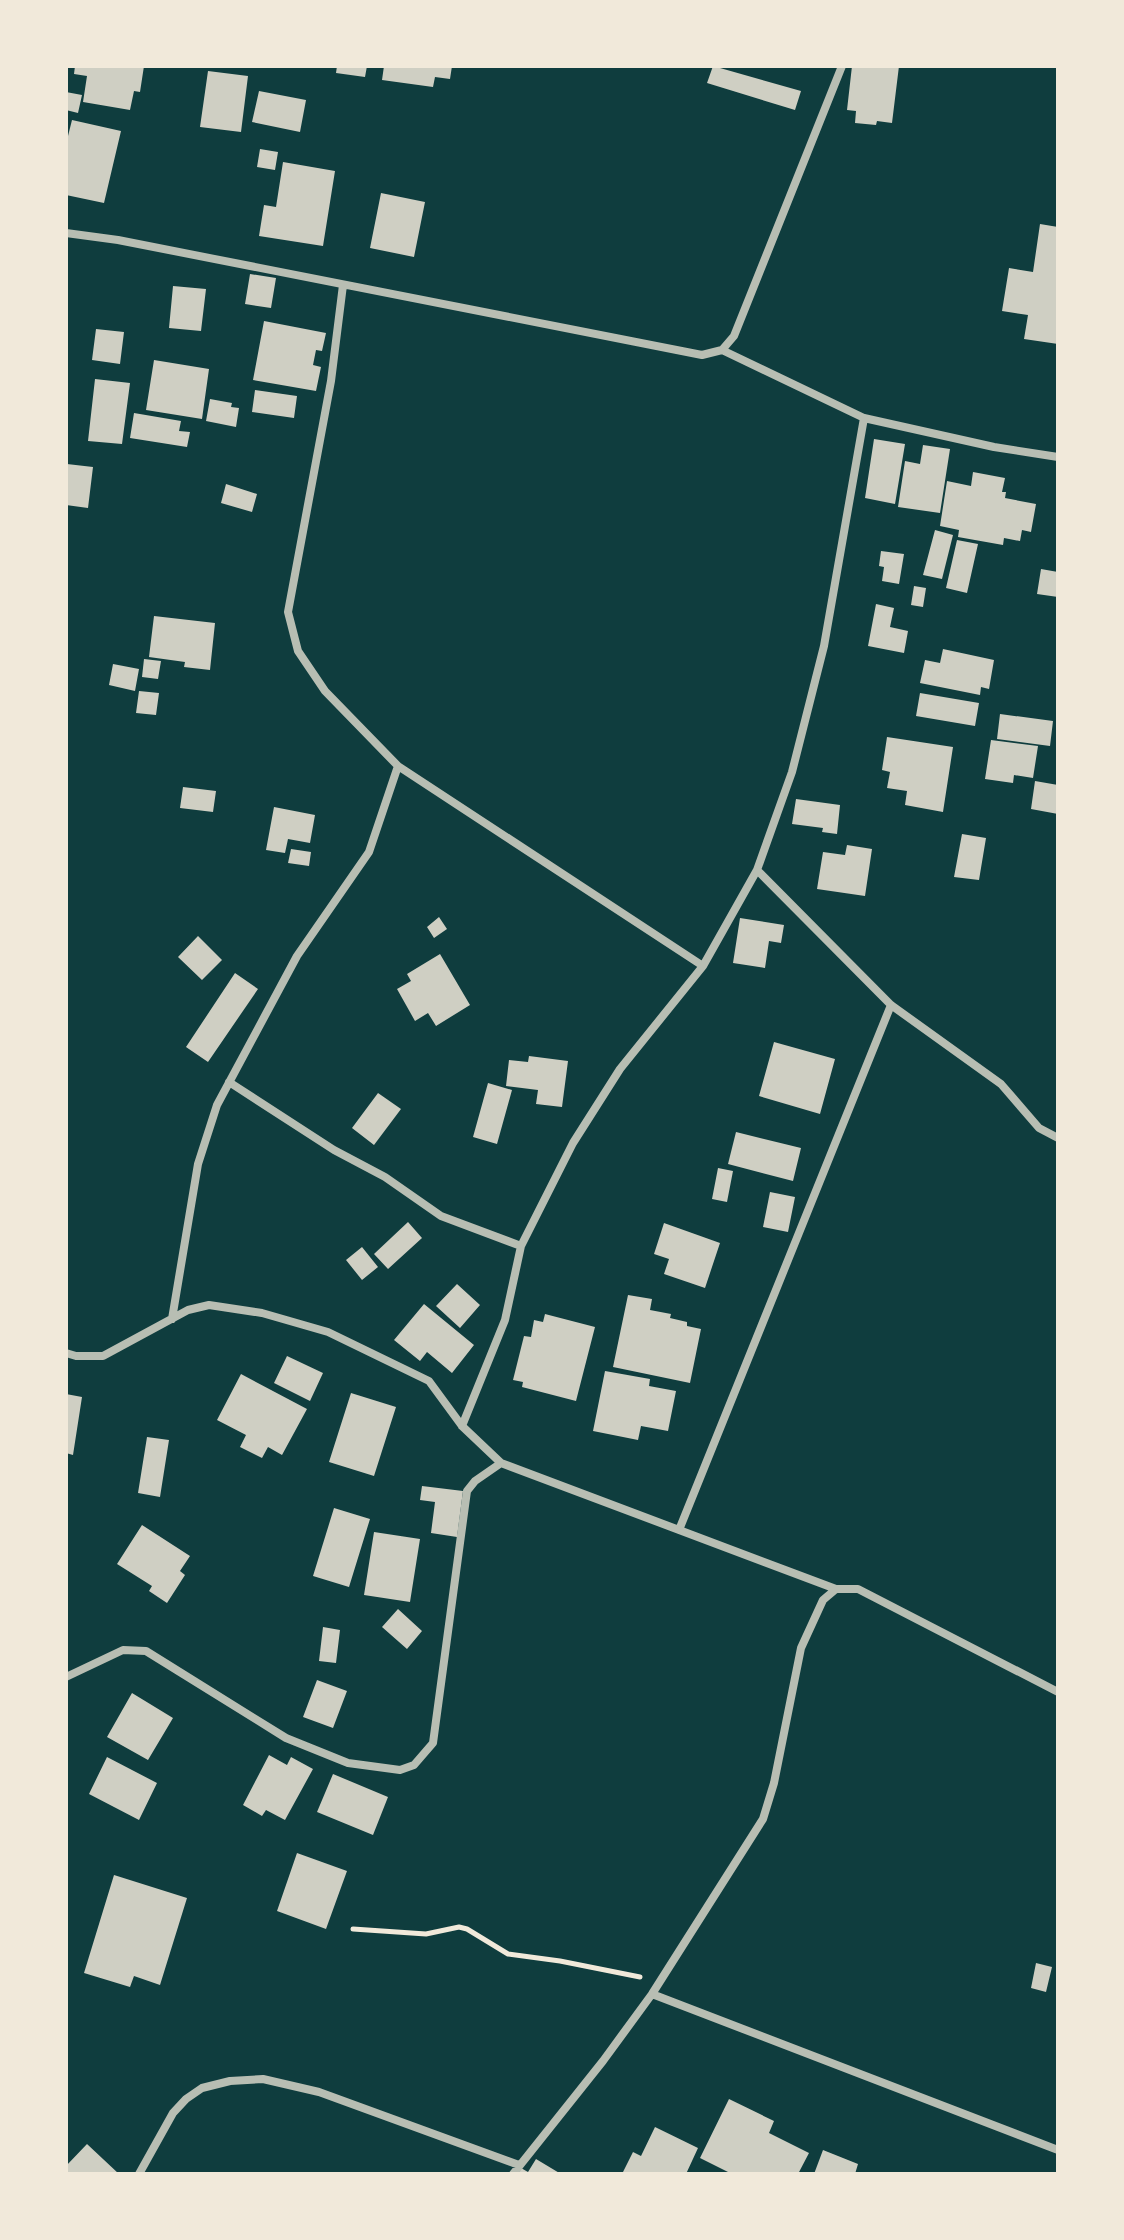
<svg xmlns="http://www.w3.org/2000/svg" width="1124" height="2240" font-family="'Fira Sans',sans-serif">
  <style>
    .building { fill: #cfcfc3 }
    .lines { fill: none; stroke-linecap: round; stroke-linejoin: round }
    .path { stroke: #f1e9da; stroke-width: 5 }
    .minor { stroke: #b8beb3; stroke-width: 8 }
  </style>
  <rect width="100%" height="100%" fill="#0f3d3e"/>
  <!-- building -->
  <path class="building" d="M 75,66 L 144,66 L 140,92 L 134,91 L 130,110 L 83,102 L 87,76 L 74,74 Z
    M 337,66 L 367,66 L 365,77 L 336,73 Z
    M 384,66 L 452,66 L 450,79 L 435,77 L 433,87 L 382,80 Z
    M 713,66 L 801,91 L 795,110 L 707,83 Z
    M 852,66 L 899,66 L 892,123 L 877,121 L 876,125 L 855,123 L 856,111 L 847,110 Z
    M 208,71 L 248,76 L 241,132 L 200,127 Z
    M 259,91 L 306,100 L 300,132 L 252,122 Z
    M 66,92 L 82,95 L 78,113 L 66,110 Z
    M 72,120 L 121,131 L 104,203 L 66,195 L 66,144 Z
    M 260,149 L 278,152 L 275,170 L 257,167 Z
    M 283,162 L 335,171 L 323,246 L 259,236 L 264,205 L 276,207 Z
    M 381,193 L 425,202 L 414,257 L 370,248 Z
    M 1040,224 L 1058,227 L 1058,344 L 1024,339 L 1028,315 L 1002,311 L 1009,268 L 1033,272 Z
    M 250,274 L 276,278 L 271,308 L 245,304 Z
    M 173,286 L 206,289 L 201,331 L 169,328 Z
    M 264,321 L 326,333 L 322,351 L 316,350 L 313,365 L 321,367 L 316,391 L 253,380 Z
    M 96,329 L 124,332 L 120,364 L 92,360 Z
    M 154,360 L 209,369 L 202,419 L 146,410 Z
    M 95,379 L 130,383 L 122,444 L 88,441 Z
    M 255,390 L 297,396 L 294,418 L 252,412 Z
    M 210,399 L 232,403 L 231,407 L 239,408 L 236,427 L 206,421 Z
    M 134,413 L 181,421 L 179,431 L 190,432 L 187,447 L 130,438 Z
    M 874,439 L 905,444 L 895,504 L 865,498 Z
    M 923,445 L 950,449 L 940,513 L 898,507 L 905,461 L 920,464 Z
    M 67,464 L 93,467 L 88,508 L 66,505 Z
    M 973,472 L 1005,478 L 1002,492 L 1006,492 L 1005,498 L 1036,504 L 1031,532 L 1022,530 L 1020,541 L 1004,538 L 1003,545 L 958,537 L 959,530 L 940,526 L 947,481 L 971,486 Z
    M 226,484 L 257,494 L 252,512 L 221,503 Z
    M 935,530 L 953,535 L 942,579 L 923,575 Z
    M 957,540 L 978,544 L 967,593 L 946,588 Z
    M 881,551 L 904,554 L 899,584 L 882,581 L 884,567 L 879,566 Z
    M 1041,569 L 1058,572 L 1058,597 L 1037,594 Z
    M 914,586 L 926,588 L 923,607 L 911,605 Z
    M 876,604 L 894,608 L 890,627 L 908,631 L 904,653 L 868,646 Z
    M 154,616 L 215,623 L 210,670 L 184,667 L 185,662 L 149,657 Z
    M 943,649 L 994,660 L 989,689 L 981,687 L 980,695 L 920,683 L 925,660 L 940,663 Z
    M 144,659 L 161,661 L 158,679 L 142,677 Z
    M 113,664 L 139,669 L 135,691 L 109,685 Z
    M 139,691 L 159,693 L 156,715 L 136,713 Z
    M 920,693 L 979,703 L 975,726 L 916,716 Z
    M 1000,714 L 1053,721 L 1050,746 L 997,739 Z
    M 887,737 L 953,747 L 943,812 L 905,805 L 907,791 L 887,788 L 890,772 L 882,770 Z
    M 991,740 L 1038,746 L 1033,778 L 1014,775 L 1013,783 L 985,779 Z
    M 1035,781 L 1058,785 L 1058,814 L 1031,809 Z
    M 183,787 L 216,791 L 213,812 L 180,808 Z
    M 796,799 L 840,805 L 837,834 L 822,832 L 823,828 L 792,824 Z
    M 274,807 L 315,815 L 310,843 L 288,839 L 285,853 L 266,850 Z
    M 962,834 L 986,838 L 979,880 L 954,877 Z
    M 847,845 L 872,849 L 865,896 L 817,889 L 823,852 L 845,855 Z
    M 291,849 L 311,852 L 309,866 L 288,863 Z
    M 439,917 L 447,929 L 434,938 L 427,927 Z
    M 740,918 L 784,925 L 781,943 L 769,941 L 765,968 L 733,963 Z
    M 198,936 L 222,960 L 202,980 L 178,957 Z
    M 440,954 L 470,1005 L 436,1026 L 428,1013 L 415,1021 L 397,989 L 411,981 L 407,974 Z
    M 235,973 L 258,989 L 208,1062 L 186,1047 Z
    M 774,1042 L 835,1059 L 820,1114 L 759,1096 Z
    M 529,1056 L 568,1061 L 562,1107 L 536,1104 L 538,1090 L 506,1086 L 509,1060 L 528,1062 Z
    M 488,1083 L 512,1090 L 497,1144 L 473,1137 Z
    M 378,1093 L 401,1109 L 374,1145 L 352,1128 Z
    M 736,1132 L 801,1148 L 793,1181 L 728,1164 Z
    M 718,1168 L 733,1171 L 727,1202 L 712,1199 Z
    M 770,1192 L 795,1197 L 788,1232 L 763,1227 Z
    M 408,1222 L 422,1238 L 388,1269 L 374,1254 Z
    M 664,1223 L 720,1243 L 705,1288 L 664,1274 L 669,1259 L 654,1254 Z
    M 362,1247 L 378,1267 L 362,1280 L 346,1260 Z
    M 457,1284 L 480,1305 L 460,1328 L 436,1306 Z
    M 628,1295 L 652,1299 L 650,1310 L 671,1314 L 670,1318 L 687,1322 L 687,1326 L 701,1329 L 690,1383 L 613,1367 Z
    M 424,1304 L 474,1345 L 452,1373 L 427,1352 L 420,1361 L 394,1340 Z
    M 545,1314 L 595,1327 L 576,1401 L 522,1387 L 523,1382 L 513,1380 L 524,1336 L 531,1337 L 534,1320 L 543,1322 Z
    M 287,1356 L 323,1373 L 310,1401 L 274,1383 Z
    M 605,1371 L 650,1379 L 649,1386 L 676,1391 L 668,1431 L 641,1426 L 638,1440 L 593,1431 Z
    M 241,1374 L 307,1409 L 282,1455 L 268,1447 L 262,1458 L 240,1447 L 246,1435 L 217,1420 Z
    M 351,1393 L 396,1407 L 374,1476 L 329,1462 Z
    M 66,1394 L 82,1397 L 73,1455 L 66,1453 Z
    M 147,1437 L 169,1440 L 160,1497 L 138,1493 Z
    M 422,1486 L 463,1491 L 457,1537 L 431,1533 L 435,1502 L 420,1500 Z
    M 334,1508 L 370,1519 L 349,1587 L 313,1576 Z
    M 142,1525 L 190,1556 L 180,1571 L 185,1575 L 167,1603 L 149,1591 L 152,1586 L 117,1564 Z
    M 374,1532 L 420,1539 L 410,1602 L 364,1595 Z
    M 398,1609 L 422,1631 L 407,1649 L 382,1627 Z
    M 323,1627 L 340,1630 L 336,1663 L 319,1661 Z
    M 317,1680 L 347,1691 L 333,1728 L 303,1717 Z
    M 132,1693 L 173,1718 L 148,1760 L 107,1737 Z
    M 269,1755 L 287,1765 L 291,1757 L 313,1769 L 285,1820 L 266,1810 L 262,1816 L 243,1805 Z
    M 107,1757 L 157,1783 L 139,1820 L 89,1794 Z
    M 333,1774 L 388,1797 L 373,1835 L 317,1812 Z
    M 297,1853 L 347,1871 L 326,1929 L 277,1911 Z
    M 114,1875 L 187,1898 L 160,1985 L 134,1976 L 130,1987 L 84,1973 Z
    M 1036,1963 L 1052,1967 L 1046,1992 L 1031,1988 Z
    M 729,2099 L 774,2121 L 769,2133 L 809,2153 L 798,2174 L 732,2174 L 700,2158 Z
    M 655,2127 L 698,2148 L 686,2174 L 622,2174 L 633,2152 L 641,2156 Z
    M 87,2144 L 119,2174 L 66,2174 L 66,2166 Z
    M 823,2150 L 858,2164 L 855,2174 L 814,2174 Z
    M 536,2159 L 561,2174 L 518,2174 L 521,2168 L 528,2172 Z"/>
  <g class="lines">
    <!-- path -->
    <path class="path" d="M 353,1929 L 426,1934 L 459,1927 L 467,1929 L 508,1954 L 560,1961 L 640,1977"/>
    <!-- minor -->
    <path class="minor" d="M 66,233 L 118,240 L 702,355 L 722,350 L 734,336 L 842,66
      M 343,285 L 331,381 L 288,612 L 298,651 L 325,691 L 398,766 L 703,966
      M 722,350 L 864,418 L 994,447 L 1058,457
      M 757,870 L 891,1005 L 1001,1084 L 1039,1128 L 1058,1138
      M 229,1082 L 334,1150 L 385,1177 L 441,1216 L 521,1246
      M 172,1319 L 198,1164 L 217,1105 L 297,956 L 369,852 L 398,766
      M 66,1353 L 76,1356 L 103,1356 L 188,1310 L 209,1305 L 262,1313 L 328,1332 L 429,1381 L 462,1426 L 501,1463 L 836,1589
      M 462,1426 L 505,1320 L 521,1246 L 573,1143 L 620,1069 L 703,966 L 757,870 L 792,772 L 824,646 L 864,418
      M 679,1530 L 891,1005
      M 66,1677 L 123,1650 L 146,1651 L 286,1738 L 348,1763 L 400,1770 L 414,1765 L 433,1743 L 467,1491 L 475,1481 L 501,1463
      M 652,1994 L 1058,2150
      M 139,2174 L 173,2113 L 186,2099 L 202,2088 L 230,2081 L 263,2079 L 319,2092 L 519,2165
      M 513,2174 L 603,2061 L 652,1994 L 763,1819 L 774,1783 L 801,1648 L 823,1600 L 836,1589 L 858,1589 L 1058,1692"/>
  </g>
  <!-- border -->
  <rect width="1124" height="2240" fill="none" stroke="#f1e9da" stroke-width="136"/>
</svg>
